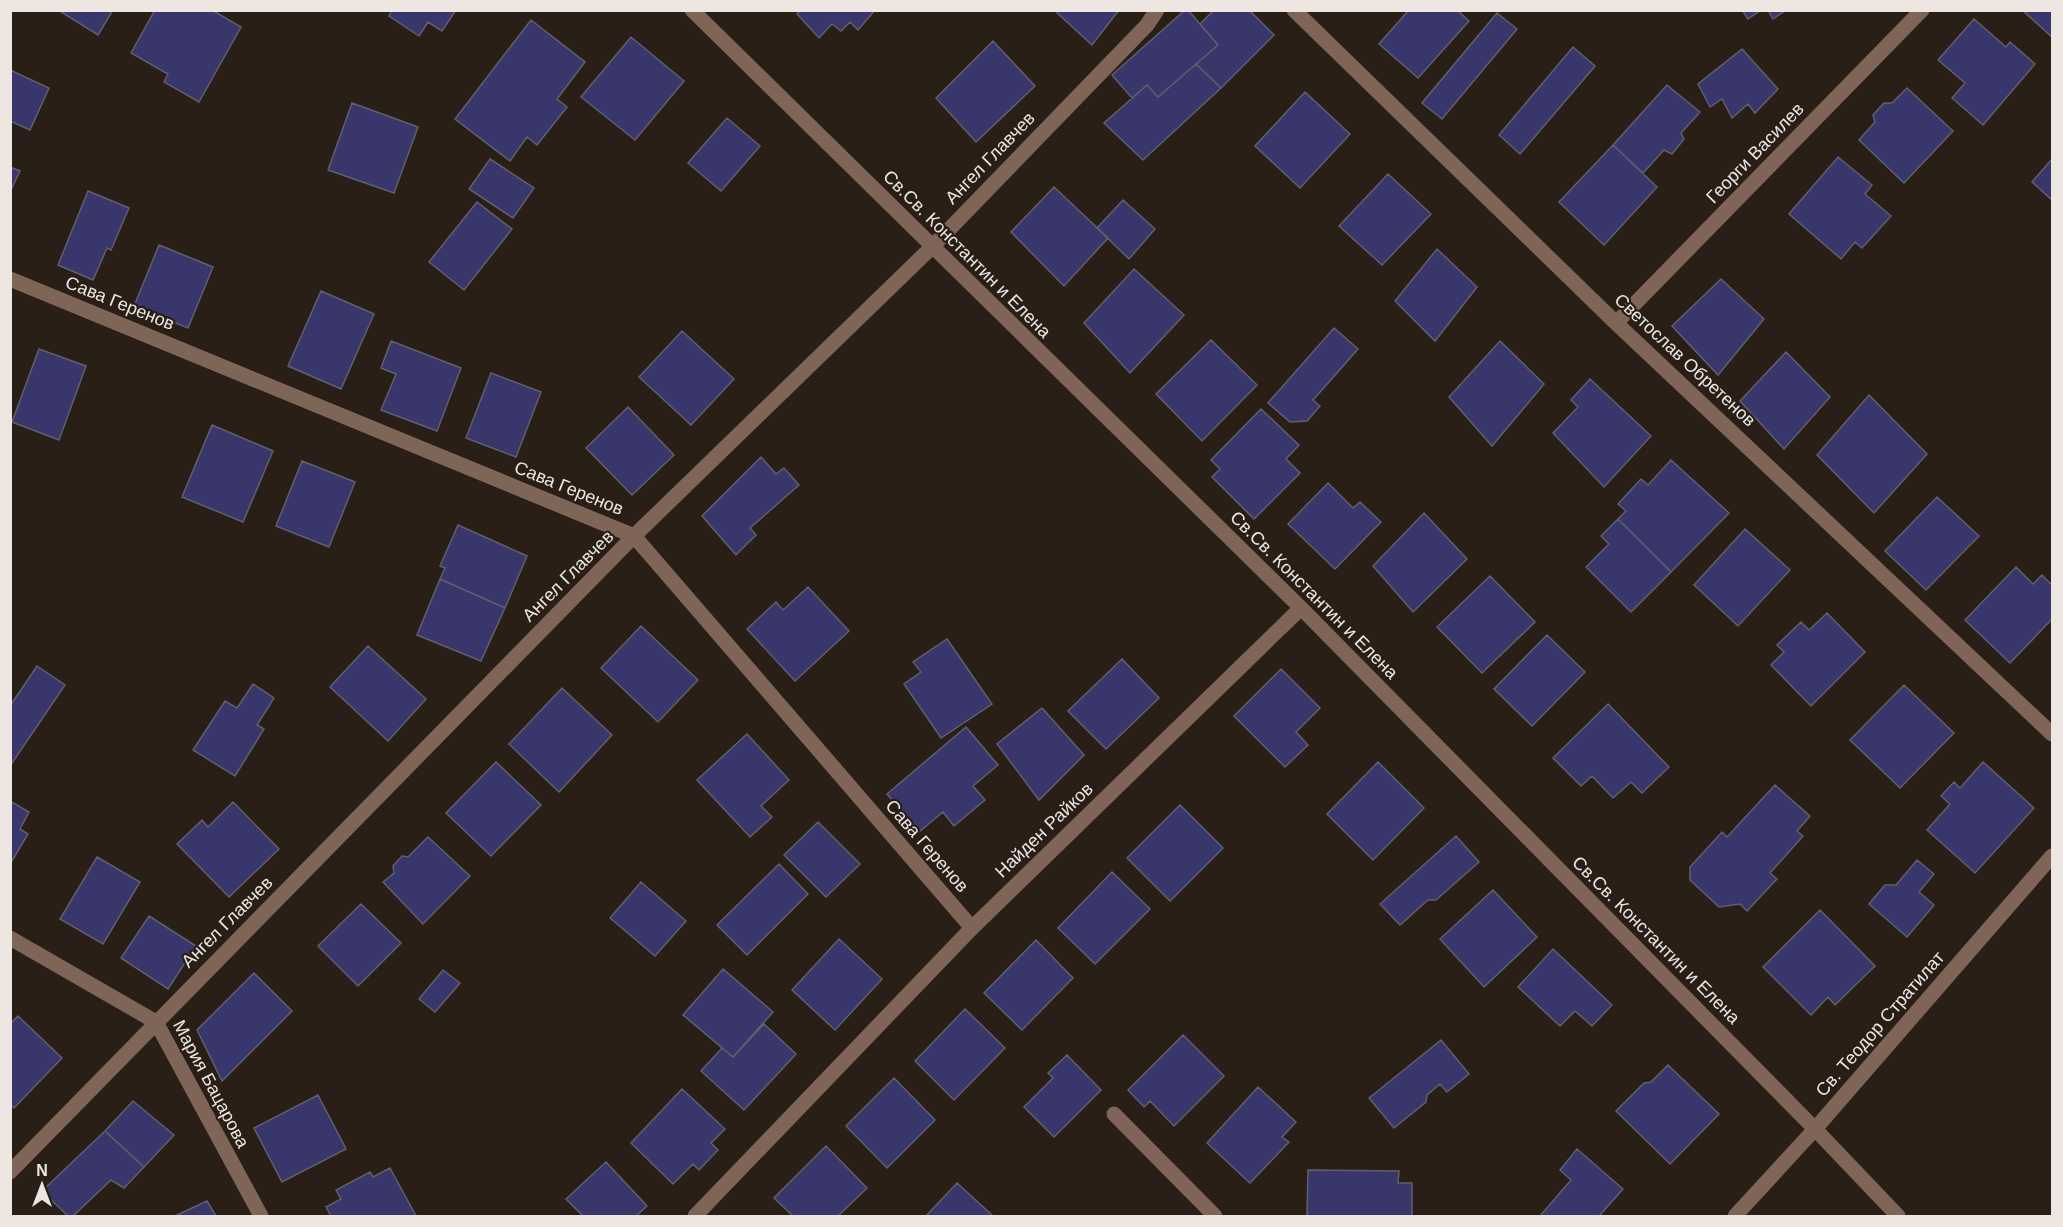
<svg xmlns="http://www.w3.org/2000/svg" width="2063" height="1227" font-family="Arial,sans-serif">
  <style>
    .building { fill: #39366b; stroke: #5f606d; stroke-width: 1.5 }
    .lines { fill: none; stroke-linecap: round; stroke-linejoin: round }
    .minor { stroke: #7f6557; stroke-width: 15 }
    .labels { text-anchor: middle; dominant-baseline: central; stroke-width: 4.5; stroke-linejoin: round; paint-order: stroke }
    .street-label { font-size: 18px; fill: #eee6e1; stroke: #291f17 }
  </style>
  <rect width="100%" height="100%" fill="#291f17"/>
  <!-- building -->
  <path class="building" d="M 58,10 L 113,10 L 98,35 Z
    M 155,10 L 212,10 L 241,27 L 199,102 L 164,82 L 168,74 L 131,53 Z
    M 392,10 L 456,10 L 442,31 L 428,22 L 419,36 L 389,16 Z
    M 801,10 L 875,10 L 858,30 L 850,22 L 841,31 L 832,24 L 819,38 L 797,14 Z
    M 1054,10 L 1119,10 L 1092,45 Z
    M 1185,10 L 1188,10 L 1218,45 L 1158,97 L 1147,85 L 1132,98 L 1112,75 Z
    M 1214,10 L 1249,10 L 1274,35 L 1221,88 L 1196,64 L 1218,45 L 1200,24 Z
    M 1409,10 L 1457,10 L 1469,21 L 1418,78 L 1379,44 Z
    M 1742,10 L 1761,10 L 1748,19 Z
    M 1768,10 L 1786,10 L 1773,19 Z
    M 2022,10 L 2052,10 L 2052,37 Z
    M 1497,13 L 1517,29 L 1442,119 L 1422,103 Z
    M 1974,19 L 2006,47 L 2010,42 L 2035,64 L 1983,125 L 1952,98 L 1965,83 L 1938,60 Z
    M 531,20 L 585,62 L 557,99 L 567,107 L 537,145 L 527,137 L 510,161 L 455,119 Z
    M 631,37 L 684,81 L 635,140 L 581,97 Z
    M 993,41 L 1035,86 L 976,142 L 936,98 Z
    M 1573,47 L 1595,66 L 1520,154 L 1499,135 Z
    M 1742,49 L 1778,89 L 1755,113 L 1748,104 L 1732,118 L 1722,99 L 1710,107 L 1698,84 Z
    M 1196,64 L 1221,88 L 1143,160 L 1104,123 L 1147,85 L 1158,97 Z
    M 10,70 L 49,88 L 30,130 L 10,121 Z
    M 1667,85 L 1700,112 L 1681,133 L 1684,139 L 1672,154 L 1664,150 L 1643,173 L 1613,145 Z
    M 1907,88 L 1953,131 L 1904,183 L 1859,140 L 1875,122 L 1873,115 L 1884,103 L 1892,103 Z
    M 1305,92 L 1350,134 L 1300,188 L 1255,146 Z
    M 352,103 L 418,127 L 394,193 L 328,170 Z
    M 727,118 L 760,146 L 721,191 L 688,163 Z
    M 1613,145 L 1657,187 L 1604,245 L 1559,202 Z
    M 1838,157 L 1872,185 L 1865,194 L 1891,216 L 1862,248 L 1855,242 L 1841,259 L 1789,214 Z
    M 490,159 L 534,188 L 513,218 L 469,189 Z
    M 2052,159 L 2052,200 L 2032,182 Z
    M 10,167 L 20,171 L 10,192 Z
    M 1388,174 L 1431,214 L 1382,265 L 1339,226 Z
    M 1054,187 L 1108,238 L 1064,286 L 1011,232 Z
    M 88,191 L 129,208 L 111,250 L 107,248 L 93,280 L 58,265 Z
    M 1123,200 L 1155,229 L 1129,259 L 1097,228 Z
    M 477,202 L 512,229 L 464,290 L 429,262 Z
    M 159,245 L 213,267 L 188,328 L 134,306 Z
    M 1437,249 L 1477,287 L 1435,341 L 1395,301 Z
    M 1134,269 L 1184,315 L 1130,373 L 1084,323 Z
    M 1721,279 L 1764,319 L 1718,375 L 1672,326 Z
    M 321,291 L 374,314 L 341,389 L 288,366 Z
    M 1334,328 L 1358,349 L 1313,400 L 1320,406 L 1307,421 L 1290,422 L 1268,403 Z
    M 682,331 L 734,379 L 691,425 L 639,377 Z
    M 1211,340 L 1257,385 L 1202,441 L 1156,394 Z
    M 391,341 L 461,368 L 437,431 L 381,410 L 396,374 L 381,368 Z
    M 1500,341 L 1544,384 L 1492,446 L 1449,397 Z
    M 39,349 L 86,366 L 59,440 L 12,422 Z
    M 1786,352 L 1830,397 L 1784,449 L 1740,401 Z
    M 491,373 L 541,392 L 516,457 L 466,438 Z
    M 1590,379 L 1651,436 L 1604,487 L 1553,433 L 1578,407 L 1571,400 Z
    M 1869,395 L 1927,454 L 1874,513 L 1817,455 Z
    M 628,407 L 674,455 L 632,495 L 586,448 Z
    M 1261,409 L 1299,445 L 1286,459 L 1300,473 L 1254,519 L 1212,477 L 1220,469 L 1211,460 Z
    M 212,425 L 273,451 L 243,522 L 182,497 Z
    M 761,457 L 776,474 L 784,468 L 799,485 L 750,528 L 756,535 L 736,555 L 702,516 Z
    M 1671,460 L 1729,513 L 1671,572 L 1618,519 L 1626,511 L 1618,504 L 1641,479 L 1648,485 Z
    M 302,461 L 355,482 L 329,547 L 276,526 Z
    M 1328,483 L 1353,508 L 1360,502 L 1381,522 L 1335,569 L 1288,524 Z
    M 1937,497 L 1979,536 L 1926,590 L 1885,551 Z
    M 1424,513 L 1467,559 L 1413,612 L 1373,566 Z
    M 1618,519 L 1671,572 L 1631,612 L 1586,567 L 1609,544 L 1601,536 Z
    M 458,525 L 527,556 L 505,608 L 440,579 L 445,568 L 440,566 Z
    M 1745,529 L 1790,570 L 1738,626 L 1694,585 Z
    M 2016,567 L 2033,584 L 2042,575 L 2052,585 L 2052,619 L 2010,663 L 1965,620 Z
    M 1490,576 L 1535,622 L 1482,673 L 1437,627 Z
    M 440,579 L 505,608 L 481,661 L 417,635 Z
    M 808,587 L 849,631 L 795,681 L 747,629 L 776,602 L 783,610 Z
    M 1827,613 L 1865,652 L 1811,706 L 1771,665 L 1784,652 L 1777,645 L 1801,622 L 1809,630 Z
    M 641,626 L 698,680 L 658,722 L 601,668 Z
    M 1547,635 L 1585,672 L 1532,726 L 1494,689 Z
    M 947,639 L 992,704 L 941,738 L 904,684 L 921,672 L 913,662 Z
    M 368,646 L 426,699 L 388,741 L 330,687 Z
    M 1122,659 L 1159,698 L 1106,749 L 1068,711 Z
    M 37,666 L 65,685 L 10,766 L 10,706 Z
    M 1281,669 L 1320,708 L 1296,732 L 1308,745 L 1285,767 L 1234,716 Z
    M 253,684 L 274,698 L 257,725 L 264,729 L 235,776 L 193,750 L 225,701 L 237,708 Z
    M 1904,685 L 1954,733 L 1900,788 L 1850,740 Z
    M 562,688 L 612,735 L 559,792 L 509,744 Z
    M 1608,704 L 1669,767 L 1642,793 L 1631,782 L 1613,798 L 1592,776 L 1581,786 L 1553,758 Z
    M 1042,708 L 1084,755 L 1039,800 L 997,744 Z
    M 966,727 L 998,765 L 973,786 L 985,800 L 954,826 L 943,812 L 919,832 L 887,794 Z
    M 747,734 L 789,780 L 761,806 L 772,817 L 750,837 L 697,780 Z
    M 496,762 L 541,805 L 491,856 L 446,813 Z
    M 1378,762 L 1424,808 L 1373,860 L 1327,814 Z
    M 1983,762 L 2034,808 L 1975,873 L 1927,830 L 1950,804 L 1941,796 L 1954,782 L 1960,788 Z
    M 1775,785 L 1810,816 L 1797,831 L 1803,836 L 1770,873 L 1777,879 L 1747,911 L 1740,904 L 1719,907 L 1690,880 L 1690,867 L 1722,832 L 1727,837 Z
    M 10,801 L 29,812 L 20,829 L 28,834 L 12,861 L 10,860 Z
    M 233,802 L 279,849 L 229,897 L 177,844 L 202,820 L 208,827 Z
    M 1180,805 L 1223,848 L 1170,901 L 1127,858 Z
    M 818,822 L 860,864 L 826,897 L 784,855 Z
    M 1456,836 L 1479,862 L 1436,900 L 1428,900 L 1400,925 L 1380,904 Z
    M 428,837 L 470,876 L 423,924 L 383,882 L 394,873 L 393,866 L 402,856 L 408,857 Z
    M 97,857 L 140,882 L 103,944 L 60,919 Z
    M 1917,860 L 1934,874 L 1919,892 L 1934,905 L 1907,937 L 1869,904 L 1885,885 L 1896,885 Z
    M 779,864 L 808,894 L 747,955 L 717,925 Z
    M 1112,872 L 1150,909 L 1095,964 L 1058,928 Z
    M 641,882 L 686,921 L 655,956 L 610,918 Z
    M 1493,890 L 1537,937 L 1484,987 L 1440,939 Z
    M 361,904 L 401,943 L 358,986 L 318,946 Z
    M 1820,910 L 1875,966 L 1835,1005 L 1828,997 L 1811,1015 L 1763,967 Z
    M 149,916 L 196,946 L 168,989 L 121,958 Z
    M 839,939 L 882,979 L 835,1030 L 792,990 Z
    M 1036,940 L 1073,978 L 1022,1030 L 984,993 Z
    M 1553,949 L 1612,1005 L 1592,1026 L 1575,1011 L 1560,1026 L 1518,987 Z
    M 723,969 L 773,1012 L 733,1057 L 683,1015 Z
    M 443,970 L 460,983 L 435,1012 L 419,999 Z
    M 254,973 L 292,1011 L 222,1081 L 197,1030 Z
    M 965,1009 L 1005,1048 L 954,1100 L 915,1061 Z
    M 18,1016 L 62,1058 L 14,1108 L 10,1104 L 10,1024 Z
    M 764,1024 L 796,1054 L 744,1110 L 701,1071 L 722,1048 L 733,1057 Z
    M 1183,1035 L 1224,1076 L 1174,1126 L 1150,1101 L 1144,1107 L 1128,1090 Z
    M 1441,1040 L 1469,1074 L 1447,1092 L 1440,1084 L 1427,1095 L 1426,1102 L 1394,1128 L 1369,1098 Z
    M 1067,1055 L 1101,1090 L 1054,1137 L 1024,1107 L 1053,1078 L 1048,1073 Z
    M 1668,1065 L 1719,1114 L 1670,1164 L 1616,1111 L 1644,1083 L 1651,1082 Z
    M 894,1078 L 935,1120 L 887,1168 L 846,1126 Z
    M 1258,1087 L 1296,1122 L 1282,1137 L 1289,1142 L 1250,1183 L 1207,1143 Z
    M 682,1089 L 725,1129 L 711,1143 L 718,1150 L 699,1170 L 693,1164 L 673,1184 L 631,1143 Z
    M 318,1095 L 346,1149 L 282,1182 L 254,1128 Z
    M 133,1101 L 174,1135 L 144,1167 L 105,1131 Z
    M 105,1131 L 144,1167 L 124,1188 L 111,1180 L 73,1216 L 68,1216 L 42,1191 Z
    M 826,1146 L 867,1188 L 838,1216 L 793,1216 L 774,1198 Z
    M 1577,1149 L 1623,1189 L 1599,1216 L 1540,1216 L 1571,1180 L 1560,1170 Z
    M 606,1162 L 647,1206 L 636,1216 L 583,1216 L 566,1199 Z
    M 390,1168 L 416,1216 L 331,1216 L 326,1207 L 341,1199 L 336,1190 L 370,1172 L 373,1177 Z
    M 1308,1170 L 1399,1171 L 1398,1183 L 1412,1183 L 1412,1216 L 1307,1216 Z
    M 957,1183 L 992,1215 L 990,1216 L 926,1216 Z
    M 207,1201 L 216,1216 L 175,1216 Z"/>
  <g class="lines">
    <!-- minor -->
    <path class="minor" d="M 692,10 L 1301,608 L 1815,1129 L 1898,1216
      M 1294,10 L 1616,323 L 2052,734
      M 10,279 L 634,536 L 972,928
      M 1616,323 L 1922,10
      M 10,938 L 156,1022 L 261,1216
      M 1114,1114 L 1215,1216
      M 10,1172 L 634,536 L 932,247 L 1147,25 L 1157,10
      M 695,1216 L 972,928 L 1301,608
      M 1735,1216 L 1815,1129 L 2052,856"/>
  </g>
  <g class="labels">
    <!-- street labels -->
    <g class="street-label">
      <text transform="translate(1755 153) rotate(-46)">Георги Василев</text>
      <text transform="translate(990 158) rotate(-46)">Ангел Главчев</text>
      <text transform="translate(967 254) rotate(45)">Св.Св. Константин и Елена</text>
      <text transform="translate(120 303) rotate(22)">Сава Геренов</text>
      <text transform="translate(1685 360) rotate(43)">Светослав Обретенов</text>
      <text transform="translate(569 488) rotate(22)">Сава Геренов</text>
      <text transform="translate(568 576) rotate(-45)">Ангел Главчев</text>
      <text transform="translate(1314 595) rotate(45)">Св.Св. Константин и Елена</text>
      <text transform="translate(1044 830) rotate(-44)">Найден Райков</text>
      <text transform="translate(927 846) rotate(49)">Сава Геренов</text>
      <text transform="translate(227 922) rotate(-45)">Ангел Главчев</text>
      <text transform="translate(1656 940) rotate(45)">Св.Св. Константин и Елена</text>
      <text transform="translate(1880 1024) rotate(-49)">Св. Теодор Стратилат</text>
      <text transform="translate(211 1084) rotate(62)">Мария Бацарова</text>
    </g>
  </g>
  <!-- border -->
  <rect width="2063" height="1227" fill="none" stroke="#eee6e1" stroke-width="24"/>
  <!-- north arrow -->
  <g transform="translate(42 1185)" stroke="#291f17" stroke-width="4.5" paint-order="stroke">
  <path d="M0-4.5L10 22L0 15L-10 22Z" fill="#eee6e1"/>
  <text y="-9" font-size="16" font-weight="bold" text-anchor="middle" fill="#eee6e1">N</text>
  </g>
</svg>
